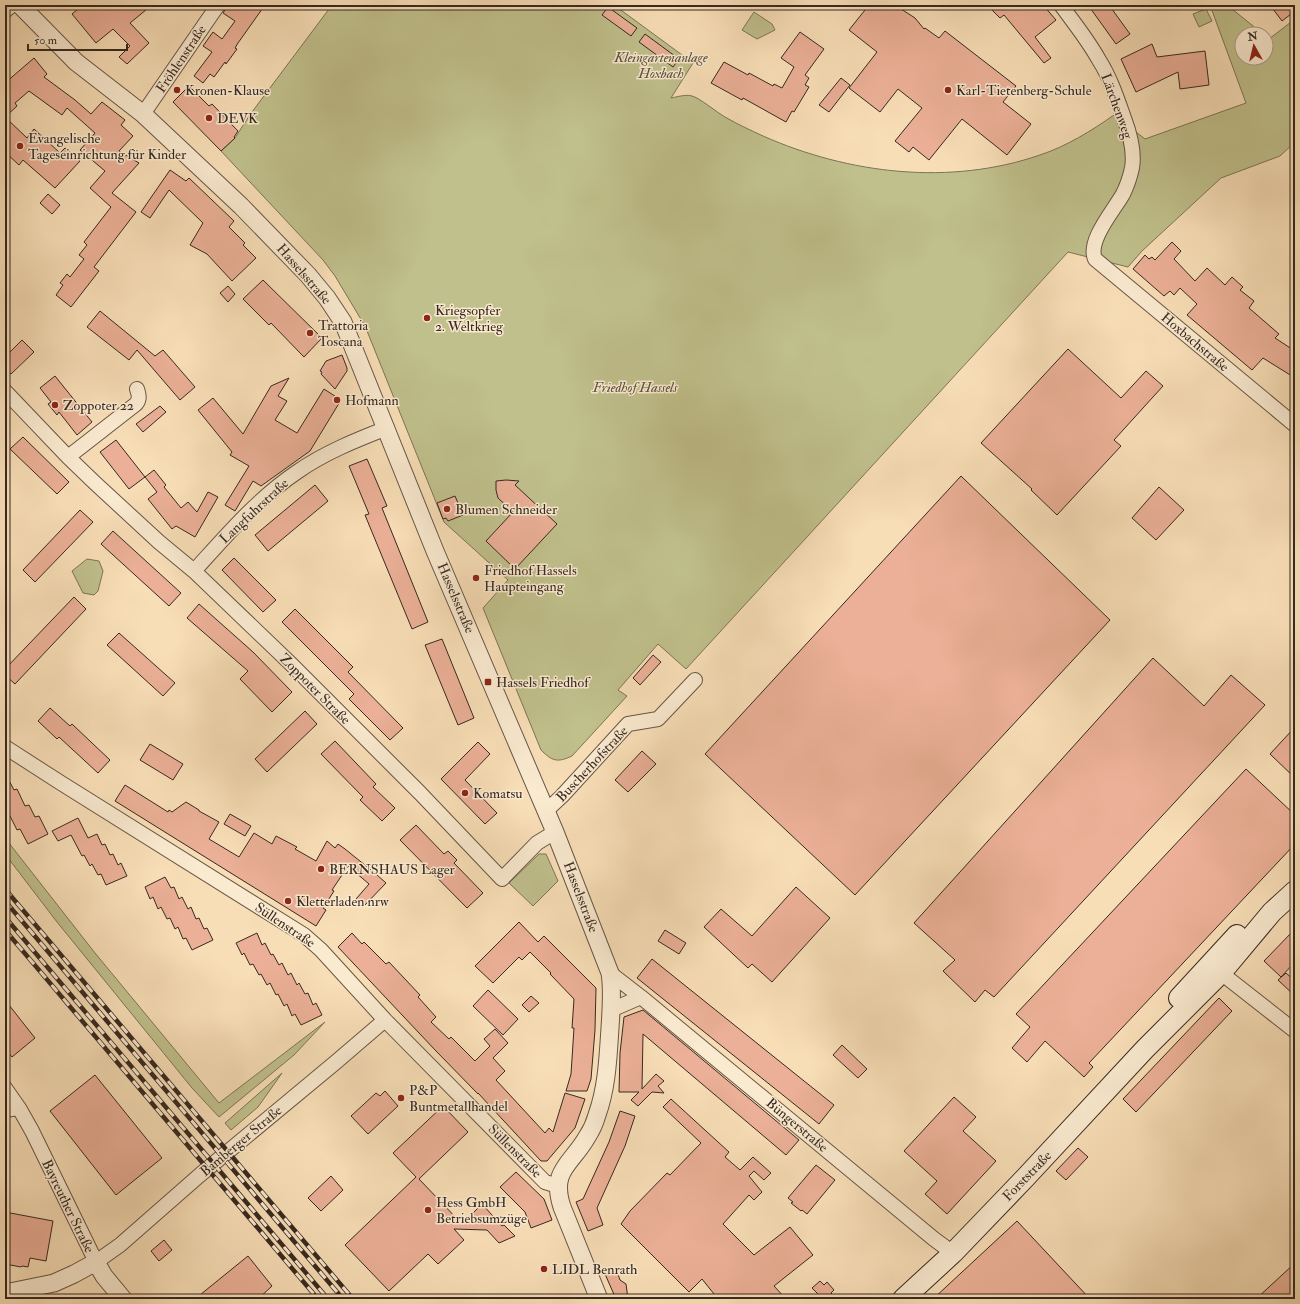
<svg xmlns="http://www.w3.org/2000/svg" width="1300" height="1304" font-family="'IM FELL Double Pica',serif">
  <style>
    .green { fill: #c0c08c; stroke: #7c7456 }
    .building { fill: #ebb097; stroke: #372921 }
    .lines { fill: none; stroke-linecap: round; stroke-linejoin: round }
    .minor-casing { stroke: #675646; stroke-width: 16 }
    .tertiary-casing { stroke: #675646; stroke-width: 19 }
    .secondary-casing { stroke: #372921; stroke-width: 22 }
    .minor { stroke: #faead0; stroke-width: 14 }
    .tertiary { stroke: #faead0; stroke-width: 17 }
    .secondary { stroke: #faead0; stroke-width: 20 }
    .rail-casing { stroke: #372921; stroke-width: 4.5 }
    .rail { stroke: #faead0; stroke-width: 3; stroke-dasharray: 9; stroke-linecap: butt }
    .poi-dot { fill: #8f2418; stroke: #faead0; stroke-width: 1.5 }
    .labels { text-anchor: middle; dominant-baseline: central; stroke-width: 3; stroke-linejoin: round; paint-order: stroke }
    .park-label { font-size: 14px; font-style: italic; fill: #594f3c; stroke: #faead0 }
    .street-label { font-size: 14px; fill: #372921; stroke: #faead0 }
    .poi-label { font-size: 14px; fill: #372921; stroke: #faead0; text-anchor: start }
  </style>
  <rect width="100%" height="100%" fill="#f8deb7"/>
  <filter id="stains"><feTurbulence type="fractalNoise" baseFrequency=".005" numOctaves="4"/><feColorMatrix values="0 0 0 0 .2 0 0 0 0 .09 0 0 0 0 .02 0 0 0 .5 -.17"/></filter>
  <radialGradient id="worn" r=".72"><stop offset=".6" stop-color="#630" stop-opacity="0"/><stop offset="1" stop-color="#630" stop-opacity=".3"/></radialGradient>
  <!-- green -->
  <path class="green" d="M 332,5 L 614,5 L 693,63 L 671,98 C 677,97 686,94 692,96 C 698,97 718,113 725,117 C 737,124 750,130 763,136 C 849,174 950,186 1040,155 C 1067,146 1091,131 1114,115 L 1145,139 L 1246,103 L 1210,5 L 1227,5 L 1263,34 L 1242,34 L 1242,58 L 1266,58 L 1266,36 L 1269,39 L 1295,19 L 1295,142 L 1280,156 L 1221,178 L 1142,251 L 1128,267 L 1068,252 L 686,669 L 658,644 L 618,690 L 627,696 L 572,756 C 557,763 552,761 541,750 L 483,608 L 508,580 L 444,522 L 365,326 L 335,276 L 323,260 L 221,151 L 235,138 L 249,116 Z
    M 1206,9 L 1212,21 L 1199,27 L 1193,14 Z
    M 754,12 L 772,24 L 775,30 L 757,39 L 742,30 Z
    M 87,559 L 99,561 L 103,571 L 98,591 L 94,595 L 83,593 L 72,571 Z
    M 5,838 L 95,953 L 219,1103 L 325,1022 L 294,1055 L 219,1117 L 192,1088 L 57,922 L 5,854 Z
    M 539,854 L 546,854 L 558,881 L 533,906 L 509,883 Z
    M 282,1073 L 258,1107 L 231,1130 L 225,1123 Z"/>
  <!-- building -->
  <path class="building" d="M 83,5 L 152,5 L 130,23 L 149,43 L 127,64 L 119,57 L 130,46 L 113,29 L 96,43 L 72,14 Z
    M 228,5 L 265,5 L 238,43 L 235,48 L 237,49 L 226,64 L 225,62 L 214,77 L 210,74 L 203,83 L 194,76 L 212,52 L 203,46 L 213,32 L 222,39 L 235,21 L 223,13 Z
    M 869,5 L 895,5 L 915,18 L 924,29 L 925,28 L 939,38 L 945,31 L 1016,86 L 1003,102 L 1031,124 L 1007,155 L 962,119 L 929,160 L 913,147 L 909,152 L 895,141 L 922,108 L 898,89 L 880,112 L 849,88 L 877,52 L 849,30 Z
    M 995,5 L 1043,5 L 1056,20 L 1035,37 L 1051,58 L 1044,63 L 1004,15 L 1000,18 L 992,10 L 997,7 Z
    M 1088,5 L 1109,5 L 1130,34 L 1116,44 Z
    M 1270,5 L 1295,5 L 1295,11 L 1282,21 Z
    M 608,7 L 637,28 L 631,36 L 602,15 Z
    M 800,32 L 824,49 L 805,75 L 809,78 L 805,85 L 809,87 L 794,112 L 792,111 L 786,122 L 743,98 L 742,100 L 711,83 L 724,62 L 748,75 L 749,73 L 773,86 L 774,84 L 782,88 L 794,67 L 781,58 Z
    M 645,34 L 679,59 L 673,67 L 639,42 Z
    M 1152,44 L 1157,57 L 1205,51 L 1209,85 L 1180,89 L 1178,72 L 1136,92 L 1121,59 Z
    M 34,58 L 47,74 L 44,77 L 75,100 L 91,114 L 102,102 L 125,120 L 121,125 L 133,136 L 119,151 L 139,163 L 112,193 L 136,212 L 94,267 L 99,271 L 71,307 L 56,295 L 63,285 L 60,283 L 67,274 L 70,277 L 84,259 L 79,255 L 87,245 L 84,242 L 111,207 L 90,188 L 105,171 L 80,150 L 95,133 L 67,108 L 62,115 L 29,91 L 15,103 L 17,106 L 5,117 L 5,83 Z
    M 841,78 L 850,85 L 829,112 L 819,105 Z
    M 189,86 L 209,106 L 212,104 L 238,131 L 234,137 L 235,138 L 221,151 L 173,102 Z
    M 5,117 L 27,138 L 34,129 L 60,153 L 65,148 L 80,161 L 55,188 L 23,160 L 19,165 L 5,152 Z
    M 170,170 L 186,181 L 189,178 L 234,221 L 229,227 L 245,243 L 243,245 L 256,258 L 232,281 L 207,254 L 190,245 L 203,223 L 169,190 L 150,218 L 141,212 Z
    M 48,194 L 60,205 L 52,214 L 40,203 Z
    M 1172,242 L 1181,251 L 1174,259 L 1195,281 L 1207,268 L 1225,285 L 1232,277 L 1243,287 L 1240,290 L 1254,301 L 1249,308 L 1279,334 L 1275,338 L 1295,351 L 1295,378 L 1263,358 L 1252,370 L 1187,315 L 1197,304 L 1180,288 L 1174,295 L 1170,291 L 1164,296 L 1133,269 L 1145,255 L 1149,259 L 1152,257 L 1155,260 Z
    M 263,280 L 322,338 L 304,357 L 271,323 L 269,325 L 243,299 Z
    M 228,286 L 235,294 L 228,302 L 220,293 Z
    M 100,311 L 155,356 L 163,350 L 195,387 L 180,400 L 137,350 L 129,360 L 87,327 Z
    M 22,340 L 34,352 L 11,374 L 5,368 L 5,357 Z
    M 1068,349 L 1121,398 L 1146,371 L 1163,386 L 1114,440 L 1121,446 L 1057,515 L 1031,490 L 1032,489 L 981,443 Z
    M 342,355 L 347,368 L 347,371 L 335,389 L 321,374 L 322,372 L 320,371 L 326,361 Z
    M 55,376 L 92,422 L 77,435 L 59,412 L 57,415 L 48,404 L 51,402 L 40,388 Z
    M 289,378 L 278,396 L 287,401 L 275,420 L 297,433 L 324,389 L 341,400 L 310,451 L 261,486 L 253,481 L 235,511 L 225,505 L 249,466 L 230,455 L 232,452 L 198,410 L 213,398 L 243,434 L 271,386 Z
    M 160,406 L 166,412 L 143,432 L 136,424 Z
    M 23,437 L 69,482 L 57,494 L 10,449 Z
    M 116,440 L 145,477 L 129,489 L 100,452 Z
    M 367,459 L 387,506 L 382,508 L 428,622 L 412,629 L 365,515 L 369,514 L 349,466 Z
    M 154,470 L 166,485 L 164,487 L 181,508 L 188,502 L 197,512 L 208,492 L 218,497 L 195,537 L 176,526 L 172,529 L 148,499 L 157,492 L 145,477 Z
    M 961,476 L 1110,620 L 855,895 L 705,754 Z
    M 506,480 L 519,481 L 515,485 L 557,524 L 515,569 L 486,541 L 513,512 L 498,498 L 496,490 L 496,481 Z
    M 315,485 L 328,501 L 268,551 L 255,535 Z
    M 1159,487 L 1184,510 L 1156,540 L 1132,518 Z
    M 455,496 L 463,515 L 448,521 L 446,518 L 443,519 L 437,503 Z
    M 80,510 L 93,522 L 35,582 L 23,570 Z
    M 113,531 L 181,593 L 169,606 L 101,544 Z
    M 234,558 L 276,600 L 263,612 L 222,570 Z
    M 74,597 L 86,609 L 15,684 L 5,675 L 5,669 Z
    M 199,604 L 253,652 L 292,692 L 272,712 L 240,679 L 248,671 L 187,618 Z
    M 295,609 L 353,667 L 348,672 L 403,728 L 390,740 L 349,699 L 354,694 L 282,622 Z
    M 119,633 L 175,683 L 163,696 L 107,645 Z
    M 442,639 L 474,718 L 458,725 L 425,645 Z
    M 653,655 L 661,662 L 640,685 L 633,678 Z
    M 1153,658 L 1204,706 L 1231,675 L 1265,705 L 994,997 L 985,990 L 975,1002 L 943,971 L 955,960 L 914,923 Z
    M 50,708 L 70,726 L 72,724 L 110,760 L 98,773 L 59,737 L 57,739 L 38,721 Z
    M 305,711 L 317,724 L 267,772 L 255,759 Z
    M 1295,727 L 1295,778 L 1270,754 Z
    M 335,741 L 376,784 L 373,787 L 395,808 L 382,821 L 360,800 L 363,797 L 321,754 Z
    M 478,742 L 490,754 L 465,780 L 497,813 L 485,824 L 441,779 Z
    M 150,744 L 183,764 L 173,780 L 140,760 Z
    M 642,751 L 656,764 L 628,792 L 615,780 Z
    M 1246,769 L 1295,815 L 1295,844 L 1089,1063 L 1093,1067 L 1084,1077 L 1045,1041 L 1027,1062 L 1012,1048 L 1030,1027 L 1016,1014 Z
    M 5,773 L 14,790 L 17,789 L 25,806 L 29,805 L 35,817 L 39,816 L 48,834 L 28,844 L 20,829 L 17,830 L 9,814 L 5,816 Z
    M 125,785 L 168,812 L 169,810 L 172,812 L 186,802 L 199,810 L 199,811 L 219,822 L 209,839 L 239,857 L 254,833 L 272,844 L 276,836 L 297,847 L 295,849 L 316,861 L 327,841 L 335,848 L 338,844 L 345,849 L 376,874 L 386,883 L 364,906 L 356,899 L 369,884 L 348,866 L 332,890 L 334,891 L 323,908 L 326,910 L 316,926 L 115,801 Z
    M 230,814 L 251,826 L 245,836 L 224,824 Z
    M 78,818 L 88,838 L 97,834 L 102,845 L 105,844 L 110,855 L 113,854 L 118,865 L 121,863 L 127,876 L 106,885 L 101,874 L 98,875 L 92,864 L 90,866 L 84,855 L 82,856 L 71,835 L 58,841 L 52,831 Z
    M 416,825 L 444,854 L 448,851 L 457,860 L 454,863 L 483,893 L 467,908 L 400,840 Z
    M 165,877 L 171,888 L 174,887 L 179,899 L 182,897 L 188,909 L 191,907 L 196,919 L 199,918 L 204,929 L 207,928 L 213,940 L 192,950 L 186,938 L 183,939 L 178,927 L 175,929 L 170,918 L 167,919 L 161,907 L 158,909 L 153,897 L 150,899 L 145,887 Z
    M 796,887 L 830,918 L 772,982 L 752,964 L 748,968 L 704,927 L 721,909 L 752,936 Z
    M 519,922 L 538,942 L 544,936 L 596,988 L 595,1030 L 591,1079 L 587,1091 L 566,1091 L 571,1074 L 574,1028 L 572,1028 L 574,999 L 550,974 L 551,973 L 530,952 L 522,960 L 519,957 L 493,983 L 475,966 Z
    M 1295,929 L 1295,962 L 1281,977 L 1264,961 Z
    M 665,930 L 686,943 L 679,954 L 658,941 Z
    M 257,933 L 262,945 L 265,943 L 271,955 L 273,954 L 279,965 L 282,963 L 288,975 L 291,973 L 297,985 L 299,983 L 305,994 L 308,993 L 313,1005 L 316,1003 L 322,1015 L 301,1025 L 295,1014 L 292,1016 L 287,1004 L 284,1006 L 278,994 L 276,995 L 270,983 L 267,985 L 261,974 L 259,975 L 253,964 L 250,965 L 244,953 L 242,955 L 236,943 Z
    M 352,933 L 362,944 L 364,942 L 386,964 L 389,962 L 420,995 L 418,997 L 436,1017 L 431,1022 L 449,1039 L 451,1037 L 475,1061 L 490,1046 L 484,1039 L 495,1029 L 508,1043 L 493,1058 L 505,1071 L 496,1080 L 545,1133 L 549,1128 L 553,1132 L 565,1093 L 585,1099 L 575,1128 L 547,1161 L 541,1161 L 478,1093 L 478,1094 L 436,1051 L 338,947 Z
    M 652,959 L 834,1105 L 819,1124 L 637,978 Z
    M 1286,973 L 1295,981 L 1295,996 L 1278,980 Z
    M 488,990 L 518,1019 L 503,1035 L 473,1006 Z
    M 531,996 L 539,1003 L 529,1012 L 522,1005 Z
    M 1219,998 L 1232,1011 L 1136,1112 L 1123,1099 Z
    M 5,1000 L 35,1038 L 12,1057 L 5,1049 Z
    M 643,1010 L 799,1140 L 786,1155 L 643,1034 L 642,1089 L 656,1074 L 664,1081 L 658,1086 L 664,1093 L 652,1092 L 638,1106 L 631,1100 L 639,1092 L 619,1092 L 620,1053 L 624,1017 Z
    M 842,1045 L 867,1069 L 858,1078 L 833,1055 Z
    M 95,1075 L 162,1158 L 116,1195 L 50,1111 Z
    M 385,1091 L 398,1106 L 368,1134 L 351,1116 L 376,1093 L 380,1096 Z
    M 954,1097 L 976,1117 L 963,1131 L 996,1161 L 947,1214 L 925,1194 L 937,1181 L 904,1151 Z
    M 671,1099 L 729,1152 L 725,1157 L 740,1170 L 753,1157 L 771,1173 L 764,1180 L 754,1171 L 749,1176 L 762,1192 L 754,1200 L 749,1195 L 723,1224 L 754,1255 L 790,1227 L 813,1255 L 774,1286 L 786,1299 L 718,1299 L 702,1279 L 689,1292 L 621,1224 L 630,1211 L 667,1173 L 670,1175 L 701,1143 L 663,1107 Z
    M 443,1106 L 468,1132 L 419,1179 L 462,1224 L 482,1204 L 502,1226 L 504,1225 L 515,1236 L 499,1243 L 487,1230 L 454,1229 L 464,1240 L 438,1264 L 428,1254 L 389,1291 L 345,1245 L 416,1177 L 393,1153 Z
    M 620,1111 L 635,1116 L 625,1146 L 597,1208 L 603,1225 L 588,1231 L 576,1202 L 583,1199 L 609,1142 Z
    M 1078,1148 L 1088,1157 L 1066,1180 L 1056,1171 Z
    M 816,1165 L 835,1180 L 807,1214 L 802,1210 L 801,1211 L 791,1203 L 793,1202 L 788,1198 Z
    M 516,1172 L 544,1199 L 552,1220 L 531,1228 L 525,1212 L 500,1187 Z
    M 331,1176 L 343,1190 L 321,1211 L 308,1198 Z
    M 5,1212 L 53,1221 L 46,1261 L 30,1258 L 28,1267 L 22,1266 L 21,1267 L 5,1264 Z
    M 1017,1221 L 1090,1299 L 933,1299 Z
    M 164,1240 L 172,1250 L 159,1261 L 151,1251 Z
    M 248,1256 L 272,1286 L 258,1299 L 195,1299 Z
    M 1295,1263 L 1295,1299 L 1256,1299 Z
    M 616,1269 L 620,1280 L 626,1284 L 628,1299 L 616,1299 L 605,1274 Z
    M 820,1281 L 824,1285 L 827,1282 L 834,1290 L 831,1293 L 837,1299 L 823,1299 L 812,1288 Z"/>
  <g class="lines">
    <defs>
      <path id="minor" d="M 1061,5 C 1074,23 1088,40 1099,60 C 1110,77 1117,98 1124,118 C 1130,134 1135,151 1132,168 C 1130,177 1127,186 1123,194 C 1114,210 1087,241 1095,259 L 1295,425
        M 5,11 L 12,5
        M 143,114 L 218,5
        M 5,391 L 68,457 L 95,483 L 159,542 L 194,571 L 291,664 L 420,793 L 502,879 L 537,843 L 555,832
        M 68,457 L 136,404 C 140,399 139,395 137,389
        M 194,571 C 226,536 257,499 297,472 C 324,453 356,440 387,428
        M 5,747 L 61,783 L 304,935 L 321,950 L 385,1020 L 545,1182 L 558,1186
        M 546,811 L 562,796 L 628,724 L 658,719 L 695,680
        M 610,973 L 641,997 L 934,1239 L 953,1253
        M 1221,973 L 1295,1031
        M 611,1010 L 641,997
        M 5,1088 L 19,1108 L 32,1131 L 96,1262 L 120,1245 L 201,1174 L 336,1062 L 385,1020
        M 5,1110 L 19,1108"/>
      <path id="tertiary" d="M 20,5 L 76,62 L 143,114 L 241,206 L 308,275 L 327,298 L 343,322 L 435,551 L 555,832 L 610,973 C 613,991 611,1010 610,1028 C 608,1058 607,1087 597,1115 C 595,1122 591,1131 587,1137 C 571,1165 550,1170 562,1207 L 599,1299
        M 5,1293 L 54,1283 L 74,1274 L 96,1262 L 104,1276 L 123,1299"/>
      <path id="secondary" d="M 1179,998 L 1237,935
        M 903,1299 L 953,1253 L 1025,1178 L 1145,1049 L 1221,973 L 1272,912 L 1295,891"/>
    </defs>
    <!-- minor casing -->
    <use href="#minor" class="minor-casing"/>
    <!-- tertiary casing -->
    <use href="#tertiary" class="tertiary-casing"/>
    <!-- secondary casing -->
    <use href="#secondary" class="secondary-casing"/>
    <!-- minor -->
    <use href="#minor" class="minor"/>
    <!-- tertiary -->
    <use href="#tertiary" class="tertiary"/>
    <!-- secondary -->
    <use href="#secondary" class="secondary"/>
    <defs>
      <path id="rail" d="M 5,889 L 353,1299
        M 5,901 L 343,1299
        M 5,917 L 328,1299
        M 5,930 L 318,1299"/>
    </defs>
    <!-- rail casing -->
    <use href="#rail" class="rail-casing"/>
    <!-- rail -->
    <use href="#rail" class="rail"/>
  </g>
  <!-- markers -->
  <g class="poi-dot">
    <circle cx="177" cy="90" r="4"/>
    <circle cx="948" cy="90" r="4"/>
    <circle cx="209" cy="118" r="4"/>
    <circle cx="20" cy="146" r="4"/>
    <circle cx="427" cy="318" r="4"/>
    <circle cx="310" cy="333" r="4"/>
    <circle cx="337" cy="400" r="4"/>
    <circle cx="55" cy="405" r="4"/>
    <circle cx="447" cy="509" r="4"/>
    <circle cx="476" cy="578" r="4"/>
    <rect x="484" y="678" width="8" height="8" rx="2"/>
    <circle cx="465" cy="793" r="4"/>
    <circle cx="321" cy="869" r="4"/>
    <circle cx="288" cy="901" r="4"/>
    <circle cx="401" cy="1098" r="4"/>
    <circle cx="428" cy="1210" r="4"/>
    <circle cx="544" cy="1269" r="4"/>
  </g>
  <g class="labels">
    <!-- park labels -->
    <g class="park-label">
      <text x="661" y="57">Kleingartenanlage<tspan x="661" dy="16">Hoxbach</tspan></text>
      <text x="635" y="387">Friedhof Hassels</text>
    </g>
    <!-- street labels -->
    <g class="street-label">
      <text transform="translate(181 59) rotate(-56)">Fröhlenstraße</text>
      <text transform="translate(1117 106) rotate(70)">Lärchenweg</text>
      <text transform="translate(304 274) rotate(49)">Hasselsstraße</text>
      <text transform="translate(1195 342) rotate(40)">Hoxbachstraße</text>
      <text transform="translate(254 511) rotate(-43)">Langfuhrstraße</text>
      <text transform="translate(456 598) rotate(67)">Hasselsstraße</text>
      <text transform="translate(315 689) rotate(45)">Zoppoter Straße</text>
      <text transform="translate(592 764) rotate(-47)">Buscherhofstraße</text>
      <text transform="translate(581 897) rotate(69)">Hasselsstraße</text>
      <text transform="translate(285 925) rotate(34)">Süllenstraße</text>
      <text transform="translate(797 1125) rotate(40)">Büngerstraße</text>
      <text transform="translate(241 1141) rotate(-40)">Bamberger Straße</text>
      <text transform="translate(515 1151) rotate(45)">Süllenstraße</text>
      <text transform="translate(1027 1176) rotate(-46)">Forststraße</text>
      <text transform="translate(68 1206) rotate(64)">Bayreuther Straße</text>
    </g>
    <!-- poi labels -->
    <g class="poi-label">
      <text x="185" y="90">Kronen-Klause</text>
      <text x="956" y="90">Karl-Tietenberg-Schule</text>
      <text x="217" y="118">DEVK</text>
      <text x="28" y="138">Evangelische<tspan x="28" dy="16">Tageseinrichtung für Kinder</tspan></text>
      <text x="435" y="310">Kriegsopfer<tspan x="435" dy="16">2. Weltkrieg</tspan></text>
      <text x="318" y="325">Trattoria<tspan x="318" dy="16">Toscana</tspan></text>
      <text x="345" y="400">Hofmann</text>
      <text x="63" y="405">Zoppoter 22</text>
      <text x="455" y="509">Blumen Schneider</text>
      <text x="484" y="570">Friedhof Hassels<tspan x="484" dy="16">Haupteingang</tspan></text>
      <text x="496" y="682">Hassels Friedhof</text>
      <text x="473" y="793">Komatsu</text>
      <text x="329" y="869">BERNSHAUS Lager</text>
      <text x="296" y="901">Kletterladen nrw</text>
      <text x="409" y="1090">P&amp;P<tspan x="409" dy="16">Buntmetallhandel</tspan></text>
      <text x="436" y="1202">Hess GmbH<tspan x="436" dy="16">Betriebsumzüge</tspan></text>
      <text x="552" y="1269">LIDL Benrath</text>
    </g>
  </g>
  <!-- margin -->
  <rect width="1300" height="1304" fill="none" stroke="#f8deb7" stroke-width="20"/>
  <rect x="6" y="6" width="1288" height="1292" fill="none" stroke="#372921" stroke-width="2"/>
  <rect x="10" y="10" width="1280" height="1284" fill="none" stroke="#372921"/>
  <!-- north arrow -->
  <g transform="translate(1254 46) rotate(352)"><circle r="19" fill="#faead0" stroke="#ac9d8a"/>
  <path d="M0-3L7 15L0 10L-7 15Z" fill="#8f2418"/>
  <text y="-6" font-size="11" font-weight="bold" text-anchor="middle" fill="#372921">N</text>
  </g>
  <!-- scale -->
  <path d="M28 44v6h99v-6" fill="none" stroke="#372921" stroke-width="2"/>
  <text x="34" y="44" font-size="12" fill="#372921" stroke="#faead0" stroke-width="3" paint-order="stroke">50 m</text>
  <rect width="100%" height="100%" filter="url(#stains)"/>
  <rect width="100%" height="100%" fill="url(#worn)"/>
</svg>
